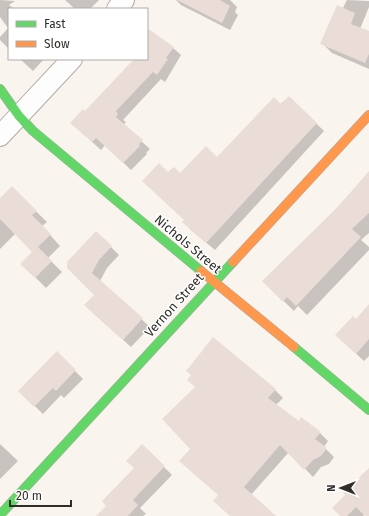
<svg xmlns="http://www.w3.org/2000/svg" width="369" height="516" font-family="'Fira Sans',sans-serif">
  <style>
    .shadow { fill: #0003 }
    .building { fill: #eadcd7 }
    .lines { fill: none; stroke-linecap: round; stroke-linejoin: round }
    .street-casing { stroke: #b0aca8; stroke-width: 22 }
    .fast-casing { stroke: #b0aca8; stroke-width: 10 }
    .slow-casing { stroke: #b0aca8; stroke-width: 10 }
    .street { stroke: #fefdfd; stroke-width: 20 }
    .fast { stroke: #63d668; stroke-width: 9 }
    .slow { stroke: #ff974d; stroke-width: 9 }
    .labels { text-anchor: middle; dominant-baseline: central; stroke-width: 3; stroke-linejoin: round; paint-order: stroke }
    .street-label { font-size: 13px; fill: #312d29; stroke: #fff }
  </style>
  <rect width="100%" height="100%" fill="#faf4ef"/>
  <!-- shadow -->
  <path class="shadow" d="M 0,0 L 15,1 L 9,5 L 14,9 L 9,9 L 9,49 L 0,40 L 0,37 L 8,28 L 0,17 Z
    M 65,0 L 99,0 L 90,9 L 75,9 Z
    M 176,0 L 230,0 L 237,7 L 235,12 L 238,15 L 230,30 L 181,5 Z
    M 347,0 L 369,1 L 369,7 L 360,29 L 369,33 L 369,69 L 332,53 L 324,45 Z
    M 147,35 L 173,48 L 181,55 L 165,82 L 161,79 L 123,120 L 126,122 L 123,125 L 150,149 L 146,153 L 147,154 L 131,170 L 105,145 L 101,150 L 80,131 L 85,112 L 135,59 L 147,59 Z
    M 20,59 L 44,59 L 33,71 Z
    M 289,97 L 324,131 L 215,250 L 191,230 L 185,220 L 168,173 L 180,175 L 217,158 Z
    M 369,172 L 369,233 L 361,240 L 369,247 L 369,250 L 307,315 L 298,306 L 294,311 L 263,281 L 338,207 Z
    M 12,188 L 47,222 L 42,226 L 60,246 L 48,258 L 62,272 L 46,288 L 22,264 L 34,252 L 16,233 L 0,249 L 0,200 Z
    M 111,247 L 119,255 L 107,268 L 100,281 L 150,327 L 131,347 L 93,313 L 95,295 L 68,268 Z
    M 369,305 L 369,356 L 364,361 L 336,335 L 356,320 Z
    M 57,353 L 83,379 L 64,398 L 61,395 L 43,414 L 19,391 Z
    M 275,390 L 283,398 L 276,405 L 299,422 L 301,418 L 320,433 L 328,441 L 324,447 L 334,457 L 329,464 L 321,467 L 313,477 L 289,452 L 251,495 L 275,516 L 230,516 L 219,495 L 189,468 Z
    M 0,444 L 18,461 L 0,479 Z
    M 142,445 L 172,475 L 140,508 L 146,514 L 143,516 L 98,516 L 108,506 L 135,468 Z
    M 369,479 L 369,516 L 365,514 L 363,516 L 341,516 Z"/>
  <!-- building -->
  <path class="building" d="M 177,0 L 220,0 L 230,6 L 222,23 Z
    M 337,5 L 355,13 L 351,24 L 369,31 L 369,54 L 365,63 L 320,44 Z
    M 147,28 L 174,47 L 166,58 L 168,59 L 157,75 L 153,72 L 116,111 L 118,114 L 116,117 L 143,140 L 139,144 L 140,146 L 123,163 L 96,138 L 92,142 L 70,123 L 83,109 L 85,111 L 134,59 L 147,59 Z
    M 289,96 L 317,123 L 206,243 L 182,222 L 184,220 L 142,181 L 159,163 L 168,172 L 174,167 L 180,173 L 206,146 L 217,157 L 274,97 L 281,104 Z
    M 369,171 L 369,213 L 352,229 L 361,237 L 296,306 L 287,297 L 283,302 L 262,281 L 338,207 Z
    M 12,186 L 37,211 L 32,215 L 51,234 L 38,247 L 52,261 L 35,278 L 20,264 L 32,252 L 0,219 L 0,198 Z
    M 96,231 L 112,246 L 99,260 L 92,273 L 143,318 L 123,340 L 84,305 L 94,295 L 67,268 L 67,262 Z
    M 369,304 L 369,339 L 356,354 L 335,335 L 353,316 L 356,319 Z
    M 213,337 L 276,389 L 268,398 L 299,421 L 301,417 L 321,432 L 315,439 L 327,448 L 321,456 L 313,460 L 304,470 L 280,445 L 244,487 L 276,516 L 230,516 L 213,501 L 218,495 L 179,461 L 190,449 L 162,419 L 195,387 L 187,380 L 191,375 L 186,371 Z
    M 57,351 L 76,370 L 56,391 L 53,388 L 34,407 L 18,391 Z
    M 142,444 L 165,466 L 133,500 L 138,505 L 128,516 L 96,516 L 106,506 L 102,501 L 134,468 L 126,461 Z
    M 369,468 L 369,516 L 365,516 L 356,507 L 347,516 L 340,516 L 332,508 L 345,495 L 343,492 Z"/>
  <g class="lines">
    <defs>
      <path id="street" d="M 117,9 L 124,0
        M 0,136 L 72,59"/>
      <path id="fast" d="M 0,89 L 19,116 L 33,131 L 201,271
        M 294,347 L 369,410
        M 0,515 L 233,262"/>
      <path id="slow" d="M 233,262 L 369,115
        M 201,271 L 294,347"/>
    </defs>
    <!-- street casing -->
    <use href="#street" class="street-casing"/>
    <!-- fast casing -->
    <use href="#fast" class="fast-casing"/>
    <!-- slow casing -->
    <use href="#slow" class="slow-casing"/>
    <!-- street -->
    <use href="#street" class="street"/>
    <!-- fast -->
    <use href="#fast" class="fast"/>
    <!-- slow -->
    <use href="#slow" class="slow"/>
  </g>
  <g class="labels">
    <!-- street labels -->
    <g class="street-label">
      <text transform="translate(188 244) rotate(40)">Nichols Street</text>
      <text transform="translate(174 305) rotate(-48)">Vernon Street</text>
    </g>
  </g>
  <!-- legend -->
  <rect x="8" y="8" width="140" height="52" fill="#ffffff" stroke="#adaba9"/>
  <rect x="16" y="21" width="20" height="6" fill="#63d668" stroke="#adaba9"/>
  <text x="44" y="28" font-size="12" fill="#312d29">Fast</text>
  <rect x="16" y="41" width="20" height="6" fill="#ff974d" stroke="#adaba9"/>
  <text x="44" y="48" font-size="12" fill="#312d29">Slow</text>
  <!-- north arrow -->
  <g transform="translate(341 488) rotate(270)" stroke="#ffffff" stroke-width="3" paint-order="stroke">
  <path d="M0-3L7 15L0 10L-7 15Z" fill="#312d29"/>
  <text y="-6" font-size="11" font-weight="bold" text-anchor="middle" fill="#312d29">N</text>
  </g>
  <!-- scale -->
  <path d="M10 500v6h61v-6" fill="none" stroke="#312d29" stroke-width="2"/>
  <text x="16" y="500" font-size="12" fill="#312d29" stroke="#ffffff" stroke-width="3" paint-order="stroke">20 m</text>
</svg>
